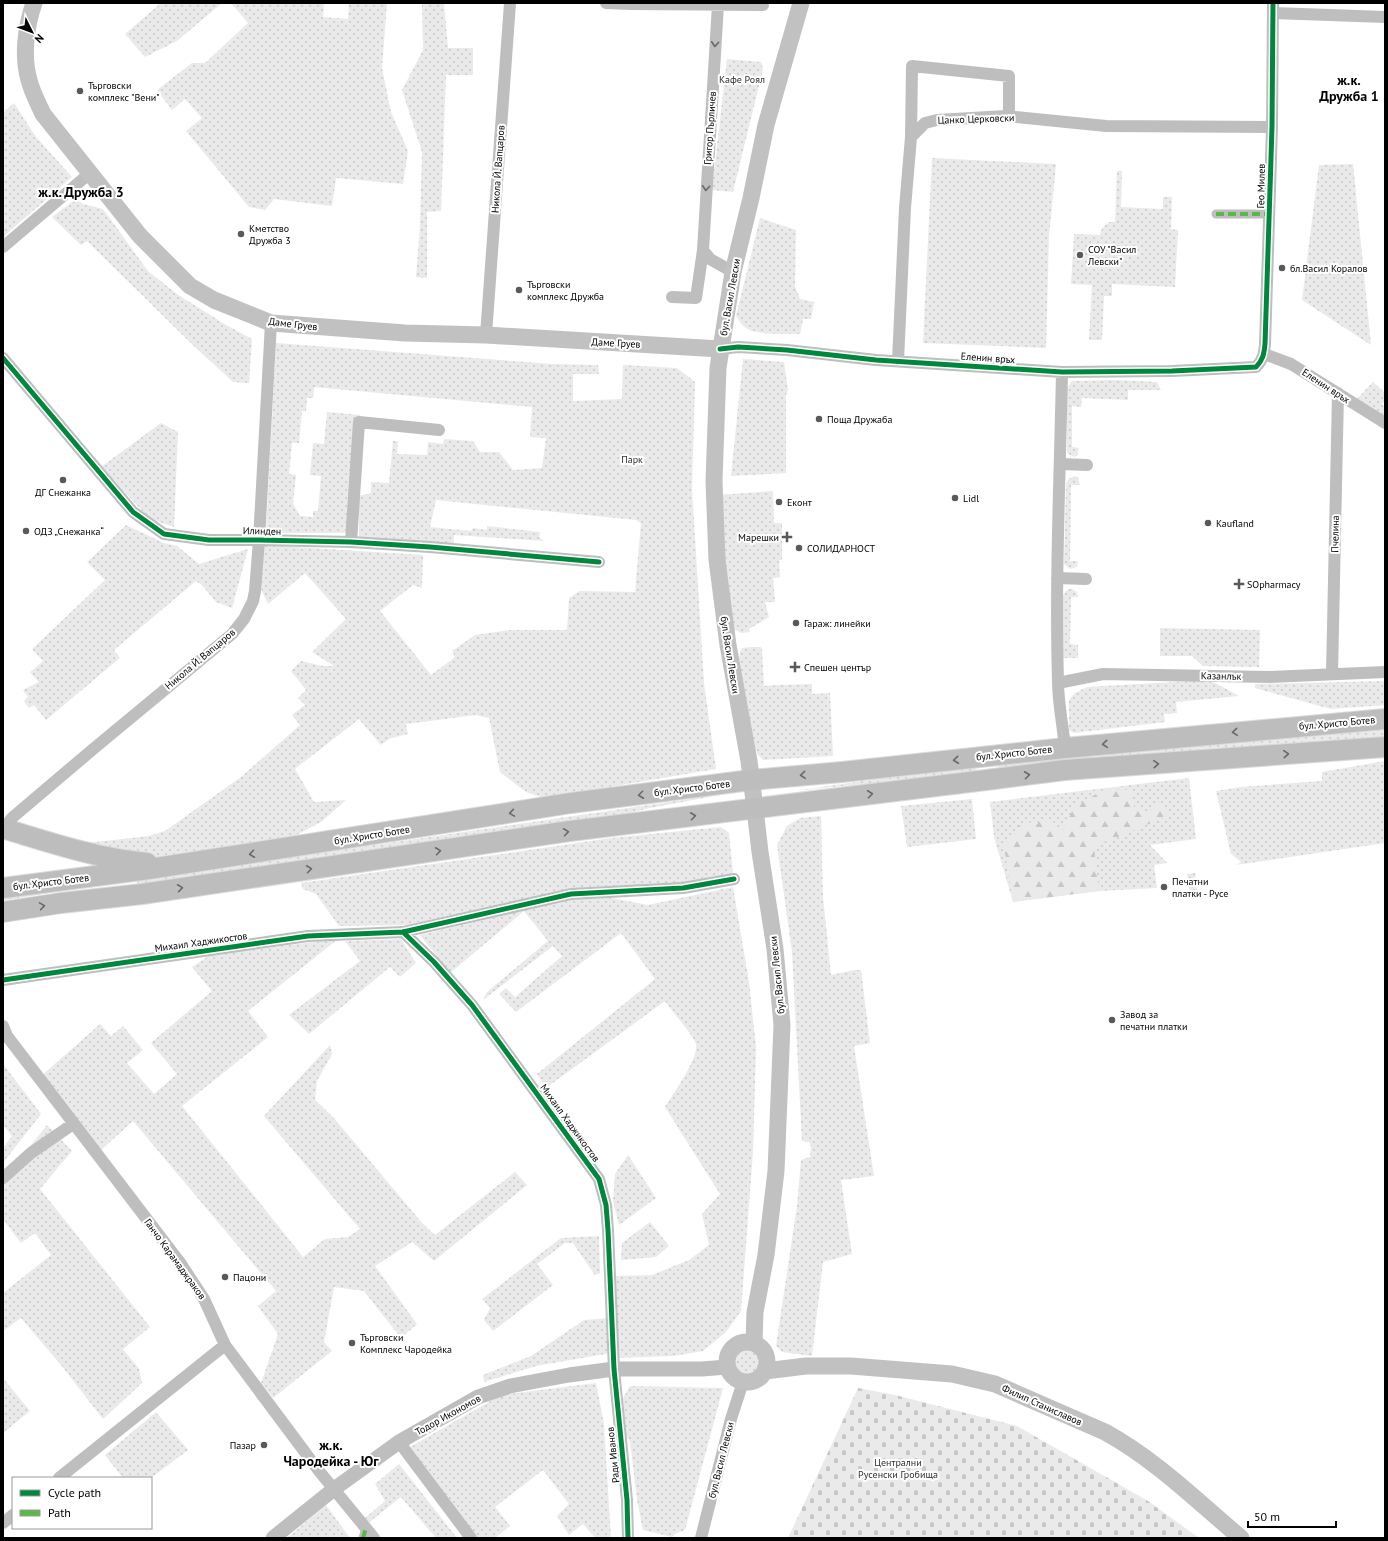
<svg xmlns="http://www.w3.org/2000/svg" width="1388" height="1541" font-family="'PT Sans',sans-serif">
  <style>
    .grass { fill: url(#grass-dots) }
    .forest { fill: url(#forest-firs) }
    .cemetery { fill: url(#cemetery-stones) }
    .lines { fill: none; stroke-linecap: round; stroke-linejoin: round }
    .trunk-casing { stroke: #dbdbdb; stroke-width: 22 }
    .pedestrian { stroke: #bebebe; stroke-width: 9 }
    .minor { stroke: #bebebe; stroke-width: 12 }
    .tertiary { stroke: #bebebe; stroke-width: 15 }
    .secondary { stroke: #c1c1c1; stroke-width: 17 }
    .trunk { stroke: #bdbdbd; stroke-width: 20 }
    .quiet { stroke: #58b947; stroke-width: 4; stroke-dasharray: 8 4; stroke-linecap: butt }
    .cycleway-casing { stroke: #fff; stroke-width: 8 }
    .cycleway { stroke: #00873e; stroke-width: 5 }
    .oneway { stroke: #686868 }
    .poi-dot { fill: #595959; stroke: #fff; stroke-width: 1.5 }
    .labels { text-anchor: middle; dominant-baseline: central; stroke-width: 4; stroke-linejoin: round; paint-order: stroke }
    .park-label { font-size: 10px; fill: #2f2f2f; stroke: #fff }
    .poi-label { font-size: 10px; fill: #000; stroke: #fff; text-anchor: start }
    .street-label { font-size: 10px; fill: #000; stroke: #fff }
    .district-label { font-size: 14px; font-weight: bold; fill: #000; stroke: #fff }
  </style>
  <defs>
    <pattern id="grass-dots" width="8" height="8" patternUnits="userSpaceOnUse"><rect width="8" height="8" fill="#eaeaea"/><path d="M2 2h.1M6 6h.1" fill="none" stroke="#c7c7c7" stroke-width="1.8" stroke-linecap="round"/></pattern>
    <pattern id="forest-firs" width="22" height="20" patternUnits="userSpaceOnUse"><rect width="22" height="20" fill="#eaeaea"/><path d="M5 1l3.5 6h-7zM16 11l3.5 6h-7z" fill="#c7c7c7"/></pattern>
    <pattern id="cemetery-stones" width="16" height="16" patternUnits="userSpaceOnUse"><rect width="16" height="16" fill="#eaeaea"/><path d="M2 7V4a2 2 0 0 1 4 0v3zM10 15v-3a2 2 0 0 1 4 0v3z" fill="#c7c7c7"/></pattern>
  </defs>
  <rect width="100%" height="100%" fill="#fff"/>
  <!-- grass -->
  <path class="grass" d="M 161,3 L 222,3 L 177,41 L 145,57 L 125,34 Z
    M 231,3 L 324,3 L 323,17 L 348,19 L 349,3 L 387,3 L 382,68 L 391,112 L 408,151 L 403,184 L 336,178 L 332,206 L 274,199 L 265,210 L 249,207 L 186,131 L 202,118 L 185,99 L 172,110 L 157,90 L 192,63 L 205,63 L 248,23 Z
    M 422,3 L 444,3 L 448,48 L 473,48 L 473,75 L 446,75 L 441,211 L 427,212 L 427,278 L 416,277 L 420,226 L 422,152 L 402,90 L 423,50 Z
    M 727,59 L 761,62 L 763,69 L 733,192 L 712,190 Z
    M 14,103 L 36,137 L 72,177 L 3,237 L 3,113 Z
    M 932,158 L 1056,164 L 1049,236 L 1046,348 L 923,343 Z
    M 1353,164 L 1371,345 L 1302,300 L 1319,165 Z
    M 1117,171 L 1122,171 L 1121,207 L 1163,209 L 1163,197 L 1172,197 L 1171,229 L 1178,230 L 1175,287 L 1112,284 L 1112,296 L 1104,296 L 1102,340 L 1089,340 L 1092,285 L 1071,284 L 1074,234 L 1100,235 C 1101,228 1104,226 1109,222 L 1115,222 Z
    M 76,199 L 83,204 L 103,209 L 148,271 L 177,294 L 226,325 L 252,339 L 249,383 L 233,382 L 195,347 L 87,241 L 81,245 L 52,217 Z
    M 760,218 L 796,230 L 795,286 L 800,299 L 814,302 L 811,319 L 803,319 L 800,334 C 785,333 758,336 746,328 C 742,326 739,320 736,316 Z
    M 276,343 L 552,364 L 598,365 L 599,374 L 573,374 L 573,401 L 622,399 L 623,365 L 677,368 L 695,382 L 692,489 L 704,683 L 716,769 L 544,798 L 526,792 L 500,772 L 489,718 L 476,715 L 406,724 L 408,734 L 391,738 L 381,745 L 359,719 L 295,769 L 314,802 L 346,800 L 321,822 L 287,840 L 171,858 L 128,857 L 78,844 L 149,836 L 165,831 L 241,777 L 300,725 L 292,715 L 305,705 L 298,698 L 306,690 L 291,671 L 301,661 L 322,666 L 334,666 L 312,652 L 346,619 L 305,573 L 268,604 L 261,589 L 262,545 L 423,555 L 422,588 L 413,585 L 380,611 L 431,675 L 455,657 L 452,651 L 475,635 L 510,630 L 567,630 L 569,598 L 580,591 L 635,592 L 641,523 L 636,520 L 436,500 L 430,527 L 471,531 L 473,528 L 487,530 L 487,526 L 540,532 L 539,537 L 544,541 L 454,535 L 453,549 L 359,543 L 359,496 L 371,493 L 371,482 L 389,483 L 393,441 L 398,441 L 397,454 L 427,455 L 428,442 L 443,444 L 444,439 L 473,441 L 480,452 L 499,452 L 513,470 L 542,468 L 546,438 L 530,437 L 532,407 L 314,387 L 313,398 L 307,398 L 306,411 L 302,411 L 299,443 L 292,443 L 289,474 L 296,475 L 293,504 L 300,516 L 313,517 L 313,511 L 318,511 L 321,476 L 310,475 L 313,443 L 324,444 L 327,412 L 360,415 L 352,533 L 266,533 Z
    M 743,359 L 784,362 L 788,390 L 786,395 L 786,473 L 731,476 Z
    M 1115,380 L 1157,382 L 1161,390 L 1128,390 L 1128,400 L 1082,398 L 1081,407 L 1072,406 L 1072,447 L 1079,448 L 1077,456 L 1074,457 L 1067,453 L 1067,388 L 1072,381 Z
    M 1373,382 L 1385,393 L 1385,401 L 1382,404 L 1385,407 L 1385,419 L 1357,399 Z
    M 161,423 L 178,432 L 174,527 L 150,519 L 101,467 Z
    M 1075,476 L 1078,478 L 1080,485 L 1071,485 L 1070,561 L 1078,561 L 1077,567 L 1070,569 L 1064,564 L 1066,485 C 1067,479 1070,478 1075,476 Z
    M 773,491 L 774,523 L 782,523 L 782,560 L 779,560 L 780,577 L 773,578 L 775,602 L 765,602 L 769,617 L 749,629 L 750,632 L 742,633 L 727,627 L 719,495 Z
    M 126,525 L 164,543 L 177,546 L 199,564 L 248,549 L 232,608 L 216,602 L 202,585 L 196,581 L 114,650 L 120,658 L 46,720 L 34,705 L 29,708 L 24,701 L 28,697 L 23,690 L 39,682 L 30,672 L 43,661 L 32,649 L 105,580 L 87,562 Z
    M 1069,589 L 1072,589 L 1077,592 L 1078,597 L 1071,597 L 1070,644 L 1078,645 L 1078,658 L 1063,658 L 1063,596 L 1066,591 Z
    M 1160,628 L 1260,630 L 1259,667 L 1203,666 L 1192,656 L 1160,656 Z
    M 752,647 L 761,647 L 762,650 L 764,686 L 779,685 L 812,684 L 812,694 L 830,693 L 833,756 L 763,760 L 758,755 L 752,741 L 739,658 L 740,651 L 742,648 Z
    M 1210,680 L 1239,696 L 1176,702 L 1177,713 L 1164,714 L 1165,722 L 1074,733 L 1069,730 L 1069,700 L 1075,693 L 1087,687 Z
    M 1385,681 L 1385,705 L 1331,709 L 1255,688 L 1255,684 Z
    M 1385,729 L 1385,737 L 998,769 L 998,767 L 1001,764 Z
    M 1385,761 L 1385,843 L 1236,865 L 1241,862 L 1231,854 L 1216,791 L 1241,787 L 1322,781 L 1322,772 Z
    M 971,765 L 976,767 L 977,771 L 971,774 L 801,790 Z
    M 1189,778 L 1196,839 L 1150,845 L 1167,863 L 1154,865 L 1157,888 L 1099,891 L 1013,902 L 994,837 L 990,802 Z
    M 731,793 L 650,808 L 598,821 L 138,885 L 137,882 L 154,877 Z
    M 972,799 L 976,839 L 907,847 L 901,806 Z
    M 821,816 L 823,897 L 831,975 L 854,970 L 861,970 L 870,1043 L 854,1046 L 874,1176 L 841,1180 L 852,1254 L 823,1262 L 812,1356 L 782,1352 L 776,1346 L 797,1206 L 801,1160 L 810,1157 L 811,1147 L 809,1142 L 802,1141 L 792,952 L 777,845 L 787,826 L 800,818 Z
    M 721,827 L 729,833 L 733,873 L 677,884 L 586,887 L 406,925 L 339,926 L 316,894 L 303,889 L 301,883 L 611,838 Z
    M 1195,873 L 1198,896 L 1190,897 L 1187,874 Z
    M 733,887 L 749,982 L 756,1047 L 753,1152 L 741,1311 L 726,1332 L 703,1351 L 673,1356 L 616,1358 L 613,1276 L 652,1275 L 689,1260 L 709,1245 L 702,1214 L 720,1194 L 665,1107 C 673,1094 699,1058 696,1044 C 694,1036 670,1009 665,1001 L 546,1088 L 537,1074 L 655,979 L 621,933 L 516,1012 L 499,994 L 506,988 L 515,997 L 562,956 L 553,946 L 483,1000 L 487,992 L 548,941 L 524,911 L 450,973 L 420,935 L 566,900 L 612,898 L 648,905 Z
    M 54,890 L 55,892 L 3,901 L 3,897 Z
    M 338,939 L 248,1011 L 268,1037 L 182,1106 L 303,1257 L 325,1239 L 348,1237 L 360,1229 L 264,1116 L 330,1045 L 332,1054 L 317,1081 L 315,1100 L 333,1117 L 422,1223 L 435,1235 L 515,1172 L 527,1185 L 434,1261 L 412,1242 L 375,1266 L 417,1324 L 401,1338 L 364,1291 L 334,1287 L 324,1342 L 332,1351 L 273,1398 L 261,1383 L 278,1334 L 258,1306 L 276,1291 L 133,1121 L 101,1150 L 40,1077 L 100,1024 L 111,1036 L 123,1026 L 143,1050 L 127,1063 L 154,1094 L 177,1074 L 151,1043 L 212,991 L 192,967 L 210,955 Z
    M 401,939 L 416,963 L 400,977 L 390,967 L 309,1034 L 289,1015 L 360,961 L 345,941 Z
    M 3,1064 L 41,1114 L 3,1163 L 3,1148 L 12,1136 L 3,1125 Z
    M 47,1125 L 72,1151 L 40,1189 L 150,1327 L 123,1349 L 139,1369 L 142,1383 L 103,1419 L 61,1365 L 21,1318 L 3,1331 L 3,1293 L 51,1255 L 35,1233 L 21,1243 L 3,1219 L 3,1180 Z
    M 628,1155 L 656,1198 L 619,1225 L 613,1201 L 615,1174 Z
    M 650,1222 L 669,1246 L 656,1257 L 621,1260 L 622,1243 Z
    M 599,1236 L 600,1273 L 595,1275 L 573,1243 L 565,1243 L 537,1264 L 553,1285 L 493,1331 L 484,1320 L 490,1308 L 482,1299 L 561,1238 Z
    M 611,1318 L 611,1353 L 536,1366 L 484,1382 L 483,1375 L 531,1356 L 584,1320 Z
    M733 1362a14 14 0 1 1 28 0a14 14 0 1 1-28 0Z
    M 3,1378 L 30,1411 L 3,1433 Z
    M 596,1383 L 604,1424 L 611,1538 L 595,1538 L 583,1524 L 569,1535 L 557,1516 L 569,1504 L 543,1470 L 495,1507 L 510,1526 L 495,1538 L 470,1538 L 403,1451 L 501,1395 Z
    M 630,1386 L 723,1388 L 685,1530 L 675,1534 L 672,1537 L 643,1530 L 637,1500 L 630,1441 L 624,1435 L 623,1398 Z
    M 156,1412 L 188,1450 L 151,1478 L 123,1478 L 105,1455 Z
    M 399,1464 L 457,1538 L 436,1538 L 401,1497 L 367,1524 L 364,1519 L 385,1501 L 375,1484 Z
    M 326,1505 L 350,1538 L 287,1538 Z"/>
  <!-- forest -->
  <path class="forest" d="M 1105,789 L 1132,790 L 1134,807 L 1148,812 L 1160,800 L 1168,816 L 1094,847 L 1099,891 L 1013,902 L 1004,847 L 1021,823 L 1052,821 L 1063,830 L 1074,807 Z"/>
  <!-- cemetery -->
  <path class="cemetery" d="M 858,1388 L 895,1395 L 1017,1426 L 1148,1501 L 1199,1538 L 788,1538 Z"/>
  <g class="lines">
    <defs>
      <path id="trunk" d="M 5,829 C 52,843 99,859 147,863
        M 3,888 L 149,869 L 571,803 L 751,780 L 842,772 L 1065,748 L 1385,719
        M 3,912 L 61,903 L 142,894 L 570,831 L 994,779 L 1065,770 L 1385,747"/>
    </defs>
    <!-- trunk casing -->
    <use href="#trunk" class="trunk-casing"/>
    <!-- pedestrian -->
    <path class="pedestrian" d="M 1216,214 L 1269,214
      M 363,1538 L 366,1528"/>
    <!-- minor -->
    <path class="minor" d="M 606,3 L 631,4 L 763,5
      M 1273,13 L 1385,17
      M 911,137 L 912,66 L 1009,76 L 1009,117
      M 3,247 L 90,173
      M 703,250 L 710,259 L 733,272
      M 672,297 L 696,298 L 703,250 L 718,5
      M 486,335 L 510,3
      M 720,349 L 738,347 L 787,350 L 876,360 L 1062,372 L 1172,371 L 1256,367 C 1263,360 1264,354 1265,344 L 1272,127 L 1273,3
      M 1264,354 L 1291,364 L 1385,423
      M 3,358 L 133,512 L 164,534 L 209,540 L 259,540 L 351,542 L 430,547 L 599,562
      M 898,361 L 905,208 L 911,137 L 925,123 L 937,120 L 1006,116 L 1106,126 L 1272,127
      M 1062,372 C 1060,475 1055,578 1058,681 C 1058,704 1063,725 1065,748
      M 1060,464 L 1087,465
      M 351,542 L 359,422 L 439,430
      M 1057,578 L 1086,579
      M 1332,674 L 1338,393
      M 1058,683 L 1103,674 L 1270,677 L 1385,672
      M 3,828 L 5,829 L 7,824 L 13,817 L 92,750 L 232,634 L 244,619 L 253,601 L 255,591 L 259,540 L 271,323
      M 403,932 L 434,962 L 472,1005 L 599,1179 L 606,1205 L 608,1230 L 614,1369 L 627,1500 L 628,1538
      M 3,980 L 308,936 L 403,932 L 571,894 L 683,888 L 734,879
      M 3,1026 L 7,1036 L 181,1264 L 204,1299 L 225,1345 L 59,1478
      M 3,1178 L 31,1153 L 73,1124
      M 225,1345 L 319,1471 L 374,1538
      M 399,1442 L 471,1538
      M 3,1523 L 13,1515
      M 701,1538 L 731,1419 L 743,1382"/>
    <!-- tertiary -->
    <path class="tertiary" d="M 273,1538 L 334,1489 L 399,1442 L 478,1397 L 510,1386 L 569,1375 L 614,1369 L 702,1369 L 727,1367"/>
    <!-- secondary -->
    <path class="secondary" d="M 34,3 C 26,26 22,56 29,80 C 32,92 38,103 43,114 L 140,236 L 190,286 L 214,300 L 271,323 L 405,333 L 486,335 L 720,349
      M727 1362a20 20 0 1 1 40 0a20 20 0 1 1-40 0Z
      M 754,1343 L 755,1312 L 766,1255 L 776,1171 L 782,1025 L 775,949 L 760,852 L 755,809 L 749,761 L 728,645 L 717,560 L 714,481 L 718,368 L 733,272 L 751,198 L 766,125 L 801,3
      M 765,1371 L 806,1366 L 851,1366 L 952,1374 L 995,1384 L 1105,1432 C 1156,1460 1197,1501 1241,1538"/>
    <!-- trunk -->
    <use href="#trunk" class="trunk"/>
    <!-- quiet -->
    <path class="quiet" d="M 1216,214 L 1269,214
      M 363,1538 L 366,1528"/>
    <defs>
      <path id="cycleway" d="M 720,349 L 738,347 L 787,350 L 876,360 L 1062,372 L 1172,371 L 1256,367 C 1263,360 1264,354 1265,344 L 1272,127 L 1273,3
        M 3,358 L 133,512 L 164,534 L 209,540 L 259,540 L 351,542 L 430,547 L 599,562
        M 403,932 L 434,962 L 472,1005 L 599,1179 L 606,1205 L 608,1230 L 614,1369 L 627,1500 L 628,1538
        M 3,980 L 308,936 L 403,932 L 571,894 L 683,888 L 734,879"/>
    </defs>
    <!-- cycleway casing -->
    <use href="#cycleway" class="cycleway-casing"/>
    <!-- cycleway -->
    <use href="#cycleway" class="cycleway"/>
  </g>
  <!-- one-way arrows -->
  <defs><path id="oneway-chevron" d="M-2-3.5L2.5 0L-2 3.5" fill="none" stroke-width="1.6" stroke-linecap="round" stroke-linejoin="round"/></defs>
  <g class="oneway">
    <use href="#oneway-chevron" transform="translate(715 44) rotate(94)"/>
    <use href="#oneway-chevron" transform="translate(706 188) rotate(94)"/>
    <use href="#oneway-chevron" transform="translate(1235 732) rotate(175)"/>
    <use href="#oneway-chevron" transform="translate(1105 744) rotate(175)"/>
    <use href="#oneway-chevron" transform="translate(1286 754) rotate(-4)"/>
    <use href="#oneway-chevron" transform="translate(956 760) rotate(174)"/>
    <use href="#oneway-chevron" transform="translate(1156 764) rotate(-4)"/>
    <use href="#oneway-chevron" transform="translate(803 775) rotate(175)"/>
    <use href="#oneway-chevron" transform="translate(1027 775) rotate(-7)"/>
    <use href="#oneway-chevron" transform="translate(870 794) rotate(-7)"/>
    <use href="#oneway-chevron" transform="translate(641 795) rotate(173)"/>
    <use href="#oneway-chevron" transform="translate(512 813) rotate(171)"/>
    <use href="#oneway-chevron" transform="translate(693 816) rotate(-7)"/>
    <use href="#oneway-chevron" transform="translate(566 832) rotate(-8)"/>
    <use href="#oneway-chevron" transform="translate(438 851) rotate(-8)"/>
    <use href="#oneway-chevron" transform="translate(252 854) rotate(172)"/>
    <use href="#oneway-chevron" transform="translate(309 869) rotate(-8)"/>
    <use href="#oneway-chevron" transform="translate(180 888) rotate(-8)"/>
    <use href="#oneway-chevron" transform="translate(42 906) rotate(-9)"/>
  </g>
  <!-- markers -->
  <g class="poi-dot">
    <circle cx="80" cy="91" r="4"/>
    <circle cx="241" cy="234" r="4"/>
    <circle cx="1080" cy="255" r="4"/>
    <circle cx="1282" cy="268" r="4"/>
    <circle cx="519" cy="290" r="4"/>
    <circle cx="819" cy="419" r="4"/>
    <circle cx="63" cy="480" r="4"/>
    <circle cx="955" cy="498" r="4"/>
    <circle cx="779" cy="502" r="4"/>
    <circle cx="1208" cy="523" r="4"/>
    <circle cx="26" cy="531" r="4"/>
    <path d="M785 531h4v4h4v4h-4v4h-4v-4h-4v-4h4z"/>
    <circle cx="799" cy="548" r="4"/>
    <path d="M1237 578h4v4h4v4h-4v4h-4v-4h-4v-4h4z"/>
    <circle cx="796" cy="623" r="4"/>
    <path d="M793 661h4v4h4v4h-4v4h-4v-4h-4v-4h4z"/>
    <circle cx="1164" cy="887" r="4"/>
    <circle cx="1112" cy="1020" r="4"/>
    <circle cx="225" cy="1277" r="4"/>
    <circle cx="352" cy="1343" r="4"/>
    <circle cx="264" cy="1445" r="4"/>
  </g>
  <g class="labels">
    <!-- park labels -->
    <g class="park-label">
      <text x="742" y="79">Кафе Роял</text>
      <text x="632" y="459">Парк</text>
      <text x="898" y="1462">Централни<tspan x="898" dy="12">Русенски Гробища</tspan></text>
    </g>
    <!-- poi labels -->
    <g class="poi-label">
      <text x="88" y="85">Търговски<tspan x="88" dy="12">комплекс "Вени"</tspan></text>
      <text x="249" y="228">Кметство<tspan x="249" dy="12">Дружба 3</tspan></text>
      <text x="1088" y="249">СОУ "Васил<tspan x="1088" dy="12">Левски"</tspan></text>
      <text x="1290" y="268">бл.Васил Коралов</text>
      <text x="527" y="284">Търговски<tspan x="527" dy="12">комплекс Дружба</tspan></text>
      <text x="827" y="419">Поща Дружаба</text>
      <text x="63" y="492" text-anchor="middle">ДГ Снежанка</text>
      <text x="963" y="498">Lidl</text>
      <text x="787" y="502">Еконт</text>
      <text x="1216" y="523">Kaufland</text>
      <text x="34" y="531">ОДЗ „Снежанка“</text>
      <text x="779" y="537" text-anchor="end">Марешки</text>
      <text x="807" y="548">СОЛИДАРНОСТ</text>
      <text x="1247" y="584">SOpharmacy</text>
      <text x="804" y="623">Гараж: линейки</text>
      <text x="804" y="667">Спешен център</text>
      <text x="1172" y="881">Печатни<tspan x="1172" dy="12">платки - Русе</tspan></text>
      <text x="1120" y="1014">Завод за<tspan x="1120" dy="12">печатни платки</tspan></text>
      <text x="233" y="1277">Пацони</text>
      <text x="360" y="1337">Търговски<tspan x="360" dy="12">Комплекс Чародейка</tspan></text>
      <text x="256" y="1445" text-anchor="end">Пазар</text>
    </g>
    <!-- street labels -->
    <g class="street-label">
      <text transform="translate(976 119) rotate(-2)">Цанко Церковски</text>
      <text transform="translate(710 128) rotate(-86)">Григор Пърличев</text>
      <text transform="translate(498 169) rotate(-86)">Никола Й. Вапцаров</text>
      <text transform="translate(1261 186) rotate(-89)">Гео Милев</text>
      <text transform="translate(730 297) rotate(-80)">бул. Васил Левски</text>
      <text transform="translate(293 324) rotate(7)">Даме Груев</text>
      <text transform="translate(616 343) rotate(3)">Даме Груев</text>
      <text transform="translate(988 358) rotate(4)">Еленин връх</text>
      <text transform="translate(1326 386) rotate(33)">Еленин връх</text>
      <text transform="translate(262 531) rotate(1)">Илинден</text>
      <text transform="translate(1335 534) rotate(-89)">Пчелина</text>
      <text transform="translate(730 655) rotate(81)">бул. Васил Левски</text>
      <text transform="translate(200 659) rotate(-40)">Никола Й. Вапцаров</text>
      <text transform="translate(1221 676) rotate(1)">Казанлък</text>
      <text transform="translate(1337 723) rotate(-5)">бул. Христо Ботев</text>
      <text transform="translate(1014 753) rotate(-6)">бул. Христо Ботев</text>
      <text transform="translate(692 788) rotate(-7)">бул. Христо Ботев</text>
      <text transform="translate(372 835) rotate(-9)">бул. Христо Ботев</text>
      <text transform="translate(51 882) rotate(-7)">бул. Христо Ботев</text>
      <text transform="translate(201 942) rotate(-8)">Михаил Хаджикостов</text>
      <text transform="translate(777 975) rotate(-96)">бул. Васил Левски</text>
      <text transform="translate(570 1123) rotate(54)">Михаил Хаджикостов</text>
      <text transform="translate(175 1259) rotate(54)">Ганчо Карамаджраков</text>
      <text transform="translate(1042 1405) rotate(24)">Филип Станиславов</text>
      <text transform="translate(448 1415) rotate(-29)">Тодор Икономов</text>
      <text transform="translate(613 1455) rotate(-96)">Ради Иванов</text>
      <text transform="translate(721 1460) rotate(-76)">бул. Васил Левски</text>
    </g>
    <!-- district labels -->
    <g class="district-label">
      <text x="1349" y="80">ж.к.<tspan x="1349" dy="16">Дружба 1</tspan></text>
      <text x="81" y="192">ж.к. Дружба 3</text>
      <text x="331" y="1445">ж.к.<tspan x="331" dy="16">Чародейка - Юг</tspan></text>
    </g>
  </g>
  <!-- border -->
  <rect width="1388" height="1541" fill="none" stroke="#000000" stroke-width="8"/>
  <!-- legend -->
  <rect x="12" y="1477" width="140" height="52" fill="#ffffff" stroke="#999999"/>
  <rect x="20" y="1490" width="20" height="6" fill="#00873e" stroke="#999999"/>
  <text x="48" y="1497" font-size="12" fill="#000000">Cycle path</text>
  <rect x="20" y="1510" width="20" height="6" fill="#58b947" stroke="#999999"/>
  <text x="48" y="1517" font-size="12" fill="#000000">Path</text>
  <!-- north arrow -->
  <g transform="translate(32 32) rotate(132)" stroke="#ffffff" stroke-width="3" paint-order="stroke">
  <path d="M0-3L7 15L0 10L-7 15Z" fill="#000000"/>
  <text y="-6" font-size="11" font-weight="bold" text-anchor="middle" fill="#000000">N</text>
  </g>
  <!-- scale -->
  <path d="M1248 1521v6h88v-6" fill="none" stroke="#000000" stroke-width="2"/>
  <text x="1254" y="1521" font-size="12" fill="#000000" stroke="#ffffff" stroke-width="3" paint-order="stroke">50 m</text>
</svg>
